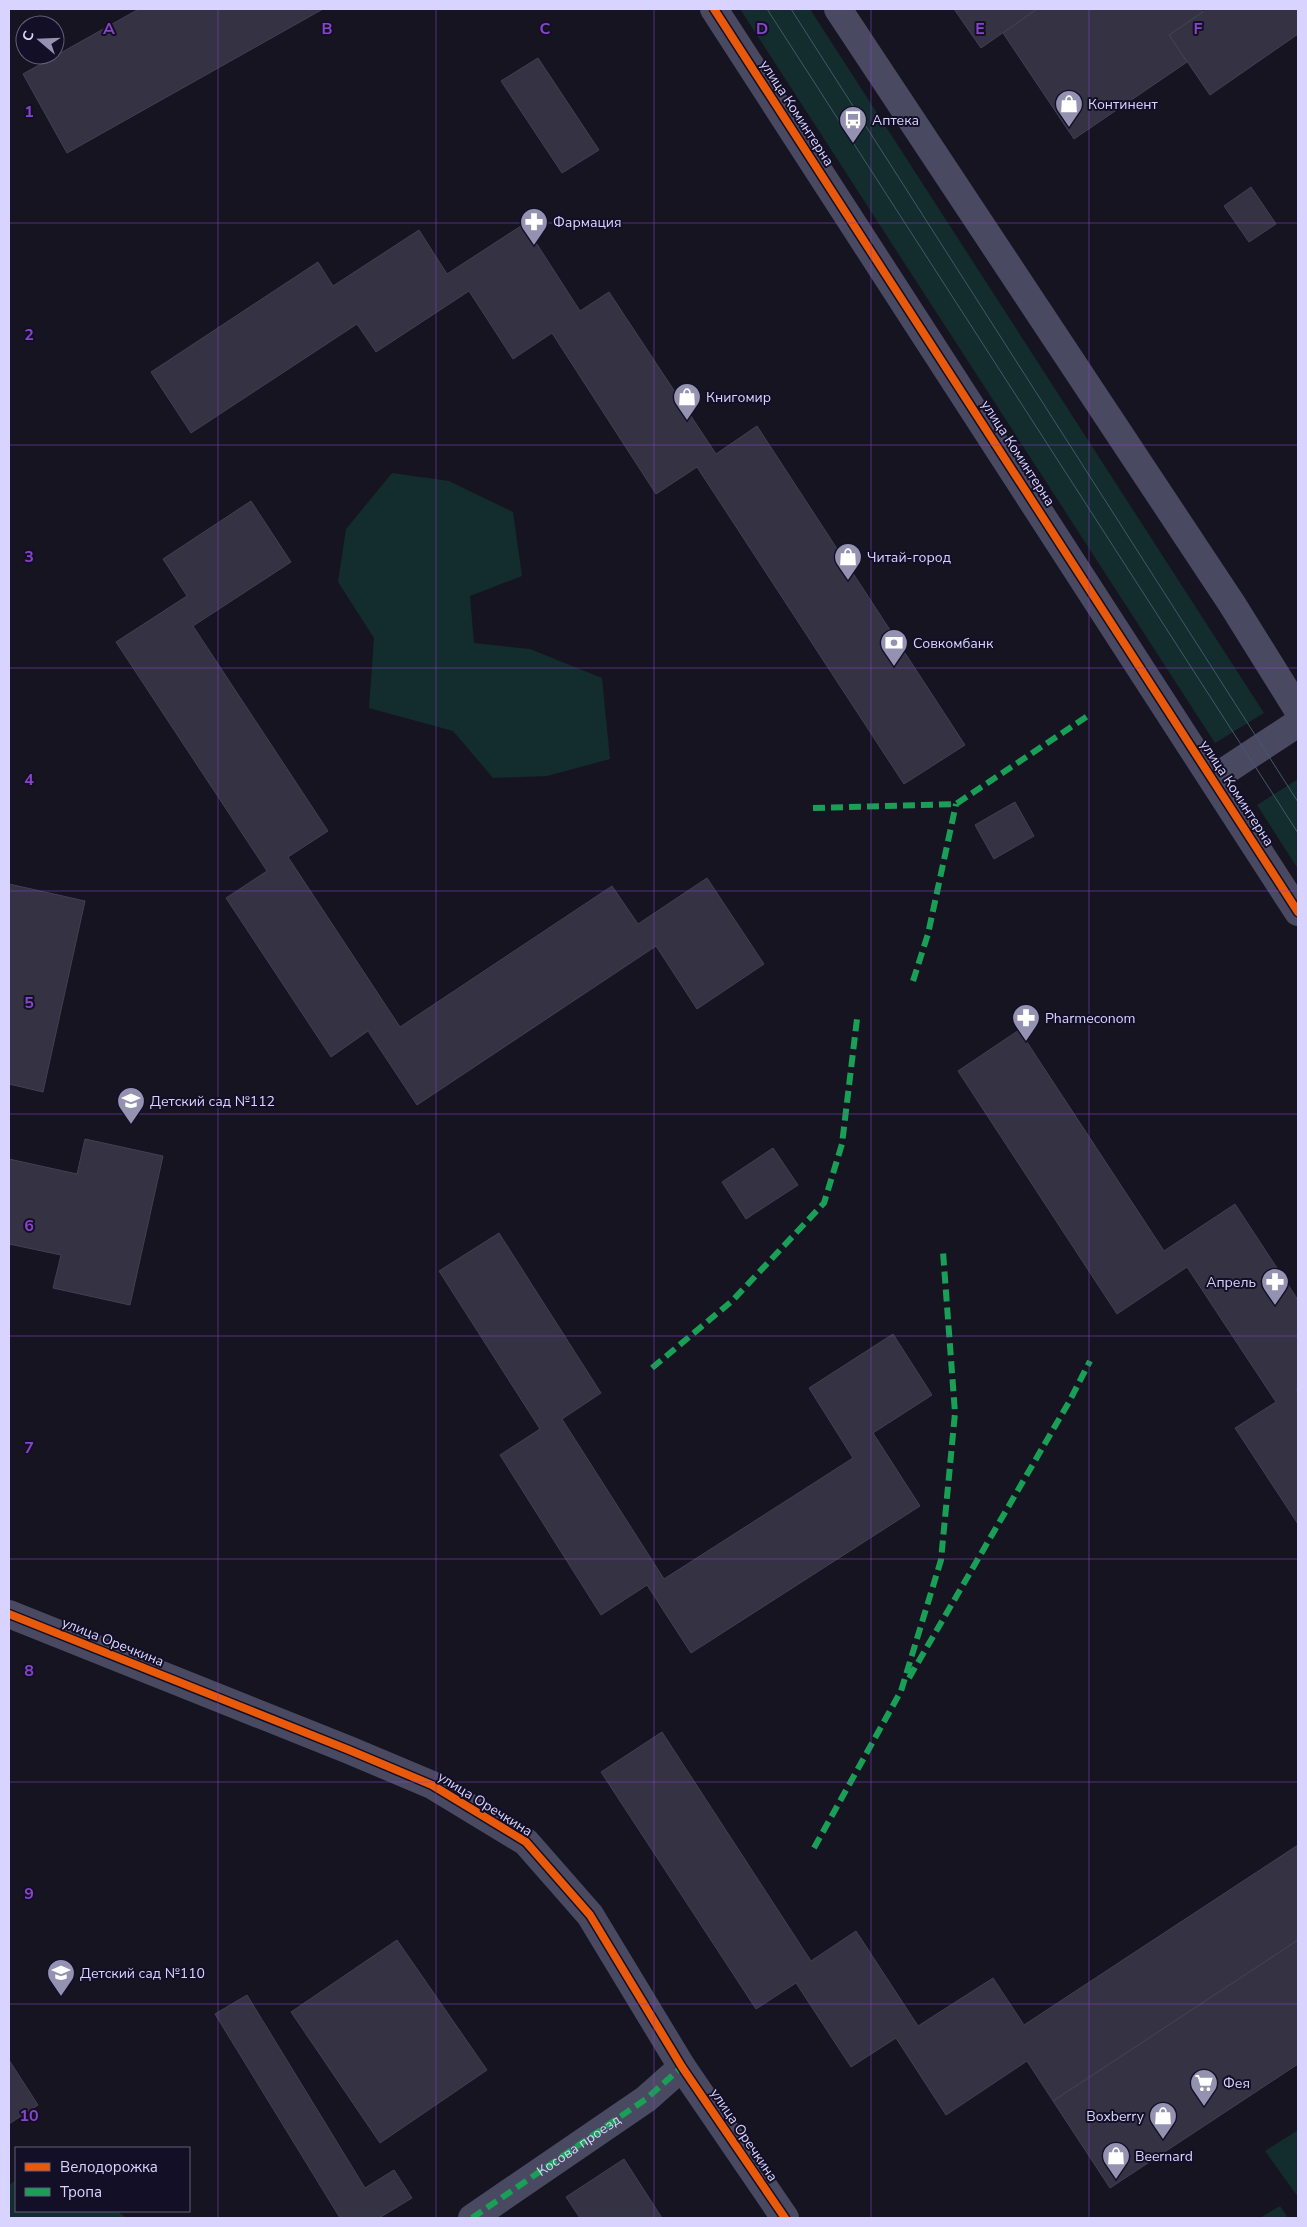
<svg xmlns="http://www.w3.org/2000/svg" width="1307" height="2227" font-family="'Nunito Sans',sans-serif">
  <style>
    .green { fill: #132c2d }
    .building { fill: #343243; stroke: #433f54 }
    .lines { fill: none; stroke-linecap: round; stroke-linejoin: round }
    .minor { stroke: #4a4962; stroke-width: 28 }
    .tram { stroke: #43596b; stroke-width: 1 }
    .quiet { stroke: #1a9f57; stroke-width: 6; stroke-dasharray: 12 6; stroke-linecap: butt }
    .cycleway-casing { stroke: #130f26; stroke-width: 11 }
    .cycleway { stroke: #e8590c; stroke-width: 8 }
    .grid { fill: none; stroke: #8945c9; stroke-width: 1; stroke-opacity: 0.55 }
    .labels { text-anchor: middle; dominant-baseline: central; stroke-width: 4; stroke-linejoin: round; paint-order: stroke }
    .poi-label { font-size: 14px; fill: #d9d4ff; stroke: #130f26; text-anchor: start }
    .street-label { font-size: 14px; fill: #d9d4ff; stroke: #130f26 }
    .grid-label { font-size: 16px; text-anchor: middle; font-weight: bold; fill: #8945c9; stroke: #130f26; stroke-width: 4; stroke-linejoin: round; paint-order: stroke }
  </style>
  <rect width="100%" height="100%" fill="#161421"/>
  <!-- green -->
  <path class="green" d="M 740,9 L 810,9 L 1264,713 L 1215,743 Z
    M 392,473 L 449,481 L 513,512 L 522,576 L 470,596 L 474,643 L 530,649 L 602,678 L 610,759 L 547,776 L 493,778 L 453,731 L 369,708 L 374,638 L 338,582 L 346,529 Z
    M 1298,779 L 1298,869 L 1257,805 Z
    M 1298,2130 L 1298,2197 L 1265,2151 Z
    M 16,2180 L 16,2211 L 117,2211 L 127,2218 L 10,2218 L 9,2185 Z
    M 1280,2206 L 1288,2218 L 1260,2218 Z"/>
  <!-- building -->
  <path class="building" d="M 139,9 L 323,9 L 67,153 L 23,74 Z
    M 954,9 L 1037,9 L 981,48 Z
    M 1037,9 L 1201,9 L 1203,12 L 1169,35 L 1187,62 L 1074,139 L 1003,33 Z
    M 1207,9 L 1298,9 L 1298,34 L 1210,95 L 1169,35 Z
    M 538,58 L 599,150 L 562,173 L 501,81 Z
    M 1251,187 L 1276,224 L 1249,242 L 1224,206 Z
    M 524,224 L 580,311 L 609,292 L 716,454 L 757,426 L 965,745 L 904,784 L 697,467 L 656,494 L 552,333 L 513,359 L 469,291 L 376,352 L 357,324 L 191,433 L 151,372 L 318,262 L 333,286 L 419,230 L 447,274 Z
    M 251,501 L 291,562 L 193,626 L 328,831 L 288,857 L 400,1027 L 612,886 L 638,924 L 707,878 L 764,964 L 697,1009 L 656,946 L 417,1105 L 368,1031 L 331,1057 L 226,898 L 267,871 L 116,642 L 187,596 L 163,559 Z
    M 1015,802 L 1034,836 L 994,859 L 975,825 Z
    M 9,884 L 85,901 L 43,1092 L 9,1084 Z
    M 1019,1030 L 1164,1251 L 1235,1204 L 1298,1300 L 1298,1388 L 1296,1389 L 1298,1392 L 1298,1524 L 1235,1428 L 1276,1402 L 1187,1267 L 1117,1314 L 958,1071 Z
    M 85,1139 L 163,1156 L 130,1305 L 53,1288 L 61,1255 L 9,1244 L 9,1159 L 77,1174 Z
    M 773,1148 L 798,1185 L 746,1219 L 722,1182 Z
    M 499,1233 L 601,1393 L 562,1419 L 664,1579 L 853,1458 L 809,1388 L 893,1334 L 932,1395 L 873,1433 L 920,1506 L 691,1653 L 647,1585 L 601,1615 L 500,1455 L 540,1429 L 439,1271 Z
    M 662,1732 L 811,1961 L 856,1931 L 918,2026 L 993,1978 L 1024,2025 L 1298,1845 L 1298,1940 L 1053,2101 L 1027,2061 L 946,2115 L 896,2038 L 851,2067 L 796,1983 L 756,2009 L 601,1772 Z
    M 397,1940 L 487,2070 L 380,2143 L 291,2012 Z
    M 1298,1940 L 1298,2064 L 1110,2188 L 1053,2101 Z
    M 247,1995 L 365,2188 L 394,2170 L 412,2198 L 379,2218 L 340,2218 L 215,2014 Z
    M 9,2060 L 38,2105 L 9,2124 Z
    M 624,2159 L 662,2218 L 580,2218 L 566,2197 Z"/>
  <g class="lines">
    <!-- minor -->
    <g class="minor">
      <path d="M 714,9 L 1298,912"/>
      <path d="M 838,9 L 1232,604 L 1298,710"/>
      <path d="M 1213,779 L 1298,723"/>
      <path d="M 9,1614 L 349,1750 L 432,1785 L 526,1842 L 590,1915 L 682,2067 L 785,2218"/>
      <path id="s1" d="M 472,2218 L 646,2099 L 682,2067"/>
    </g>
    <!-- tram -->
    <path class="tram" d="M 767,9 L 1298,833
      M 791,9 L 1298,802"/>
    <!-- quiet -->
    <path class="quiet" d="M 813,808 L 956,804 L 1089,715
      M 913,981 L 928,934 L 956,804
      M 652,1368 L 732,1301 L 824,1203 L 842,1144 L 857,1019
      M 909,1678 L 1069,1402 L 1090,1361
      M 814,1848 L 901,1691 L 941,1560 L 955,1413 L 943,1252
      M 472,2218 L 646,2099 L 682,2067"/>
    <defs>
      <path id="cycleway" d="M 714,9 L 1298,912
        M 9,1614 L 349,1750 L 432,1785 L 526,1842 L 590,1915 L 682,2067 L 785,2218"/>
    </defs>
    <!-- cycleway casing -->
    <use href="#cycleway" class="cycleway-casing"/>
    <!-- cycleway -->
    <use href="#cycleway" class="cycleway"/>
  </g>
  <!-- grid -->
  <path class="grid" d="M 218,9 L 218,2218M 436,9 L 436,2218M 654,9 L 654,2218M 871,9 L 871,2218M 1089,9 L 1089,2218M 9,223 L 1298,223M 9,445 L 1298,445M 9,668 L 1298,668M 9,891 L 1298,891M 9,1114 L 1298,1114M 9,1336 L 1298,1336M 9,1559 L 1298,1559M 9,1782 L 1298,1782M 9,2004 L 1298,2004"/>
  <!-- icons -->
  <defs>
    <symbol id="shop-pin" viewBox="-11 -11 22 30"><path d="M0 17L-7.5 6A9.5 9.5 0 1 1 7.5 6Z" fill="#9591b1" stroke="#130f26"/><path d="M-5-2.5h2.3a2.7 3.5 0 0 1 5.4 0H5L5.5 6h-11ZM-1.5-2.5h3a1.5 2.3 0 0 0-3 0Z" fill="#fff"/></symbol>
    <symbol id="bus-pin" viewBox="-11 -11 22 30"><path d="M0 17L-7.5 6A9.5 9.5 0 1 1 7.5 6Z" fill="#9591b1" stroke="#130f26"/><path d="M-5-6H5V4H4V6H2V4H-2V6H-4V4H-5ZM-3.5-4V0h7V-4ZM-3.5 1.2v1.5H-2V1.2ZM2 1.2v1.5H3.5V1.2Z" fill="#fff"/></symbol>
    <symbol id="pharmacy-pin" viewBox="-11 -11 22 30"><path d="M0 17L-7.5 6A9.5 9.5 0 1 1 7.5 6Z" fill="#9591b1" stroke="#130f26"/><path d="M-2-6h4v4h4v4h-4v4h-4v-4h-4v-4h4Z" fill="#fff"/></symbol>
    <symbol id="bank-pin" viewBox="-11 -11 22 30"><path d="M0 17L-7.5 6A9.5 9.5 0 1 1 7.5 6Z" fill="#9591b1" stroke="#130f26"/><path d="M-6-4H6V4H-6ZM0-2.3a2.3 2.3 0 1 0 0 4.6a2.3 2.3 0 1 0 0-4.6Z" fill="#fff"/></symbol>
    <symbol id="school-pin" viewBox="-11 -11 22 30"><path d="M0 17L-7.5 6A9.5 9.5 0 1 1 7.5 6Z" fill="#9591b1" stroke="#130f26"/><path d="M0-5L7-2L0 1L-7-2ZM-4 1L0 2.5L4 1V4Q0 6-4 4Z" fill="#fff"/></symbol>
    <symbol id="supermarket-pin" viewBox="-11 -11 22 30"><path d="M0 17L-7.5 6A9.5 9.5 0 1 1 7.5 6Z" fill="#9591b1" stroke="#130f26"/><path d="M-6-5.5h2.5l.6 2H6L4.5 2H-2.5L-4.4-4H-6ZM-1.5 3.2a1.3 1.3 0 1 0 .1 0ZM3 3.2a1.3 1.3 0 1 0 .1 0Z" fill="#fff"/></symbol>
  </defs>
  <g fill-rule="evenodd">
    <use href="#shop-pin" x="1053" y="88" width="32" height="43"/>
    <use href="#bus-pin" x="837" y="104" width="32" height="43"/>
    <use href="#pharmacy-pin" x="518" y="206" width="32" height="43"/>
    <use href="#shop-pin" x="671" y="381" width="32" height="43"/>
    <use href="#shop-pin" x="832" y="541" width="32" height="43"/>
    <use href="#bank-pin" x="878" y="627" width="32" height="43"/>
    <use href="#pharmacy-pin" x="1010" y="1002" width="32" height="43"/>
    <use href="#school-pin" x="115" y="1085" width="32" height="43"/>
    <use href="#pharmacy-pin" x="1259" y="1266" width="32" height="43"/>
    <use href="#school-pin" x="45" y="1957" width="32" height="43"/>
    <use href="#supermarket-pin" x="1188" y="2067" width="32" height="43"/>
    <use href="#shop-pin" x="1147" y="2100" width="32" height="43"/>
    <use href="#shop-pin" x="1100" y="2140" width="32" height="43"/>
  </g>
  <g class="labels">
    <!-- poi labels -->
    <g class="poi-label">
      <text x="1088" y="104">Континент</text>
      <text x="872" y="120">Аптека</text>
      <text x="553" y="222">Фармация</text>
      <text x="706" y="397">Книгомир</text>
      <text x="867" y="557">Читай-город</text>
      <text x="913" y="643">Совкомбанк</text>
      <text x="1045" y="1018">Pharmeconom</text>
      <text x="150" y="1101">Детский сад №112</text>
      <text x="1256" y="1282" text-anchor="end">Апрель</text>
      <text x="80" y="1973">Детский сад №110</text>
      <text x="1223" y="2083">Фея</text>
      <text x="1144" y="2116" text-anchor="end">Boxberry</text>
      <text x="1135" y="2156">Beernard</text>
    </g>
    <!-- street labels -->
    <g class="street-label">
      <text transform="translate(797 113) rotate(57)">улица Коминтерна</text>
      <text transform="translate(1018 453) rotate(57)">улица Коминтерна</text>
      <text transform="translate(1237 793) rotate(57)">улица Коминтерна</text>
      <text transform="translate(113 1642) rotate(22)">улица Оречкина</text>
      <text transform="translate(485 1804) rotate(32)">улица Оречкина</text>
      <text transform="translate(744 2135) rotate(56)">улица Оречкина</text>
      <text stroke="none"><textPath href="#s1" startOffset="129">Косова проезд</textPath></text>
    </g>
  </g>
  <g class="grid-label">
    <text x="109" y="34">A</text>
    <text x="327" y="34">B</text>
    <text x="545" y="34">C</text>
    <text x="762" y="34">D</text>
    <text x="980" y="34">E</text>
    <text x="1198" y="34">F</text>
    <text x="29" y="117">1</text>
    <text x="29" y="340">2</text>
    <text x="29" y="562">3</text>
    <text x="29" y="785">4</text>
    <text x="29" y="1008">5</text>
    <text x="29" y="1231">6</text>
    <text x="29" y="1453">7</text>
    <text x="29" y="1676">8</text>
    <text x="29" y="1899">9</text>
    <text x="29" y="2121">10</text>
  </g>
  <!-- border -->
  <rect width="1307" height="2227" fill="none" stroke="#d9d4ff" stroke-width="20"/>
  <!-- legend -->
  <rect x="15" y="2147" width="175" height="65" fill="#130f26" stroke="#625e7d"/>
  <rect x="25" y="2163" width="25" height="8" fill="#e8590c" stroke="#625e7d"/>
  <text x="60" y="2172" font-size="15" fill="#d9d4ff">Велодорожка</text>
  <rect x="25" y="2188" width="25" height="8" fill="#1a9f57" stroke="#625e7d"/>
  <text x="60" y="2197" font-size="15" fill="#d9d4ff">Тропа</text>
  <!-- north arrow -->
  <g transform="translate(40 40) rotate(289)"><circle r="24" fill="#130f26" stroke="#625e7d"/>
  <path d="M0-4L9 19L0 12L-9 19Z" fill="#9591b1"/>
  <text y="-8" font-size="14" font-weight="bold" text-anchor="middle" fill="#d9d4ff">С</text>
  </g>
</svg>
